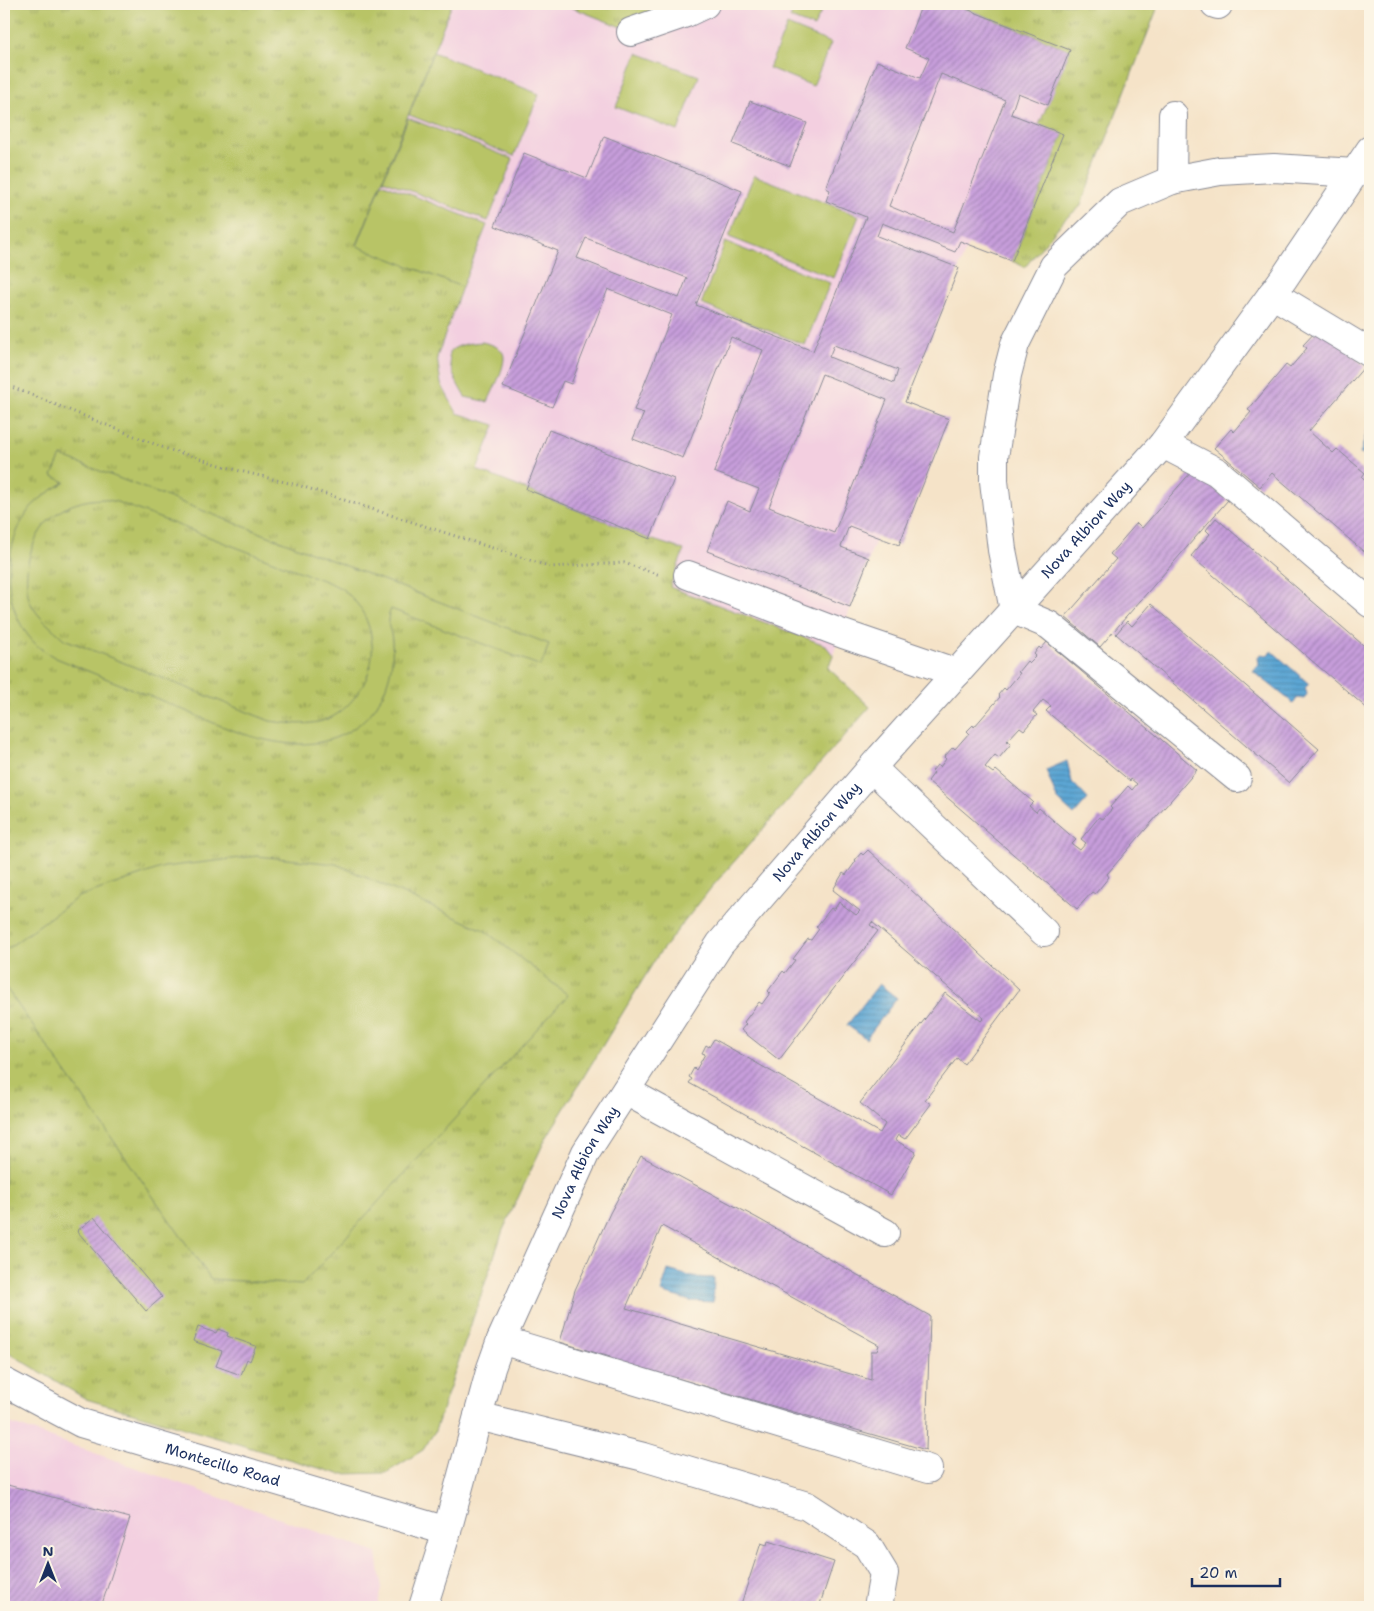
<svg xmlns="http://www.w3.org/2000/svg" width="1374" height="1611" font-family="'Shantell Sans',sans-serif">
  <style>
    .built { fill: #f3cfe0 }
    .grass { fill: url(#grass-tufts); stroke: #6a7a62 }
    .park { fill: #b8c466; stroke: #6a7a62; fill-rule: evenodd }
    .water { fill: url(#water-rules); stroke: #3c6a99 }
    .building { fill: url(#building-hatch); fill-rule: evenodd }
    .lines { fill: none; stroke-linecap: round; stroke-linejoin: round }
    .minor-casing { stroke: #888993; stroke-width: 30 }
    .path { stroke: #888993; stroke-width: 3; stroke-dasharray: 1 4; stroke-linecap: butt }
    .minor { stroke: #fff; stroke-width: 28 }
    .labels { text-anchor: middle; dominant-baseline: central; stroke-width: 4; stroke-linejoin: round; paint-order: stroke }
    .street-label { font-size: 15px; fill: #1b2f5e; stroke: #fcf5e5 }
  </style>
  <defs>
    <pattern id="grass-tufts" width="24" height="20" patternUnits="userSpaceOnUse" patternTransform="scale(1.25)"><rect width="24" height="20" fill="#b8c466"/><path d="M3 7l-1-3M5 7V3M7 7l1-3M15 17l-1-3M17 17v-4M19 17l1-3" fill="none" stroke="#95a057"/></pattern>
    <pattern id="water-rules" width="6" height="5" patternUnits="userSpaceOnUse" patternTransform="scale(1.25)"><rect width="6" height="5" fill="#5ca6d4"/><path d="M0 2.5h6" fill="none" stroke="#4b88af"/></pattern>
    <pattern id="building-hatch" width="6" height="6" patternUnits="userSpaceOnUse" patternTransform="scale(1.25)"><rect width="6" height="6" fill="#c79edb"/><path d="M-1 1l2-2M0 6l6-6M5 7l2-2" fill="none" stroke="#a181b5"/></pattern>
  </defs>
  <rect width="100%" height="100%" fill="#fcf5e5"/>
  <filter id="ink" filterUnits="userSpaceOnUse"><feTurbulence type="fractalNoise" baseFrequency=".02" numOctaves="2"/><feDisplacementMap in="SourceGraphic" scale="10" xChannelSelector="R" yChannelSelector="G"/><feConvolveMatrix kernelMatrix="1 2 1 2 8 2 1 2 1" color-interpolation-filters="sRGB"/></filter>
  <filter id="wash" filterUnits="userSpaceOnUse"><feTurbulence type="fractalNoise" baseFrequency=".0096" numOctaves="4" result="noise"/><feDisplacementMap in="SourceGraphic" scale="20" xChannelSelector="R" yChannelSelector="G"/><feGaussianBlur stdDeviation="1.12" result="paint"/><feColorMatrix in="noise" values="0 0 0 0 0 0 0 0 0 0 0 0 0 0 0 0 0 1.4 0 .05"/><feComposite in="paint" operator="in"/></filter>
  <g filter="url(#wash)">
    <rect width="100%" height="100%" fill="#f5e3c8"/>
    <!-- built -->
    <path class="built" d="M 451,4 L 563,4 L 621,27 L 682,4 L 954,4 L 1070,50 L 1039,125 L 1063,134 L 1012,261 L 968,245 L 905,402 L 949,419 L 899,545 L 877,537 L 833,655 L 825,645 L 670,587 L 683,550 L 650,539 L 477,470 L 458,413 L 441,384 L 437,357 L 462,287 L 357,246 Z
      M 4,1421 L 377,1553 L 382,1589 L 377,1607 L 4,1607 Z"/>
    <!-- grass -->
    <path class="grass" d="M 4,4 L 452,4 L 357,245 L 462,287 L 437,357 L 441,384 L 457,413 L 495,425 L 477,470 L 650,539 L 684,550 L 670,587 L 825,645 L 833,655 L 828,668 L 870,707 L 711,888 L 658,955 L 545,1140 L 503,1230 L 435,1431 L 423,1450 L 386,1473 L 339,1474 L 86,1399 L 14,1356 L 4,1348 Z
      M 563,4 L 682,4 L 621,27 Z
      M 954,4 L 1159,4 L 1080,207 L 1065,219 L 1025,267 L 1012,261 L 1063,135 L 1039,125 L 1070,50 Z"/>
    <!-- park -->
    <path class="park" d="M 796,4 L 815,4 L 823,7 L 814,27 L 790,18 Z
      M 787,25 L 831,43 L 813,86 L 769,68 Z
      M 433,52 L 539,94 L 514,156 L 409,115 Z
      M 637,53 L 699,76 L 678,131 L 616,107 Z
      M 408,118 L 513,159 L 488,221 L 383,180 Z
      M 754,175 L 859,216 L 834,278 L 729,237 Z
      M 382,183 L 487,225 L 462,287 L 357,246 Z
      M 725,242 L 830,283 L 805,345 L 701,304 Z
      M 482,342 C 490,344 499,346 503,353 C 508,363 492,392 488,402 L 465,397 C 456,382 449,369 449,352 C 458,344 471,343 482,342 Z
      M 61,456 L 549,644 L 541,666 L 391,609 C 384,625 391,626 392,641 C 394,664 389,684 378,703 C 374,711 365,719 358,725 C 301,769 222,726 165,702 C 129,688 93,673 56,658 C 51,655 45,652 40,648 C 0,614 0,547 31,507 C 41,497 53,489 65,482 L 52,476 ZM 103,499 L 117,502 L 325,581 C 330,583 337,586 342,589 C 372,611 381,653 363,685 C 356,697 346,709 334,716 C 314,727 291,724 270,721 L 64,639 C 51,627 38,618 30,602 C 26,591 26,575 28,563 C 36,523 62,500 103,499 Z
      M 257,856 L 336,864 L 484,930 L 568,995 L 302,1285 L 211,1279 L 4,985 L 4,951 L 78,897 L 164,867 Z"/>
    <!-- water -->
    <path class="water" d="M 1368,428 L 1370,429 L 1370,457 L 1360,454 Z
      M 1272,651 L 1309,684 L 1305,688 L 1307,694 L 1304,699 L 1297,698 L 1293,703 L 1253,671 L 1259,664 L 1258,658 L 1260,654 L 1267,655 Z
      M 1067,761 L 1072,782 L 1088,799 L 1074,815 L 1057,799 L 1046,770 Z
      M 879,984 L 897,998 L 866,1039 L 847,1025 Z
      M 668,1270 L 693,1277 L 714,1278 L 713,1302 L 690,1301 L 661,1292 Z"/>
    <g id="blocks">
      <!-- building -->
      <path class="building" d="M 922,4 L 954,4 L 1070,50 L 1048,105 L 1018,93 L 1011,114 L 1063,134 L 1012,261 L 960,241 L 955,252 L 882,223 L 877,236 L 959,268 L 905,402 L 949,419 L 899,545 L 849,526 L 841,547 L 869,558 L 850,607 L 707,551 L 727,501 L 750,511 L 759,489 L 714,472 L 763,350 L 731,337 L 683,458 L 633,439 L 644,413 L 634,410 L 672,315 L 608,289 L 571,384 L 563,381 L 552,407 L 503,387 L 558,251 L 495,226 L 524,153 L 587,178 L 604,136 L 742,191 L 696,305 L 813,351 L 866,217 L 826,201 L 830,190 L 826,188 L 877,61 L 920,78 L 929,58 L 905,48 ZM 941,74 L 1005,100 L 953,232 L 889,206 ZM 586,238 L 687,278 L 679,298 L 577,258 ZM 834,345 L 898,370 L 894,383 L 829,357 ZM 822,374 L 887,400 L 834,533 L 769,507 Z
        M 750,101 L 807,123 L 790,166 L 733,144 Z
        M 1320,327 L 1365,366 L 1309,431 L 1333,453 L 1337,449 L 1365,473 L 1362,477 L 1370,484 L 1370,557 L 1272,473 L 1260,487 L 1214,448 L 1231,429 L 1234,432 L 1251,412 L 1248,410 L 1286,365 L 1290,368 L 1307,348 L 1303,345 Z
        M 549,430 L 674,479 L 650,539 L 526,489 Z
        M 1193,470 L 1228,500 L 1100,647 L 1065,617 L 1116,559 L 1110,554 L 1137,523 L 1142,528 Z
        M 1216,518 L 1370,651 L 1370,711 L 1191,556 L 1210,534 L 1206,530 Z
        M 1151,604 L 1319,749 L 1289,783 L 1116,634 L 1127,621 L 1132,626 Z
        M 1047,642 L 1197,770 L 1107,874 L 1109,877 L 1095,894 L 1092,892 L 1077,909 L 928,781 L 934,773 L 932,771 L 937,765 L 940,767 L 946,759 L 944,757 L 953,747 L 955,749 L 969,733 L 967,731 L 973,725 L 974,727 L 1000,697 L 998,695 L 1004,688 L 1006,690 L 1020,673 L 1018,672 L 1027,661 L 1029,663 L 1036,656 L 1034,654 L 1039,647 L 1041,649 ZM 1043,700 L 1051,706 L 1046,711 L 1130,781 L 1131,779 L 1137,784 L 1132,790 L 1128,786 L 1110,807 L 1112,809 L 1103,819 L 1099,817 L 1081,839 L 1086,843 L 1080,850 L 1072,844 L 1076,840 L 1039,808 L 1036,812 L 1029,806 L 1033,802 L 996,770 L 993,773 L 985,767 L 995,755 L 999,758 L 1011,744 L 1007,741 L 1020,727 L 1024,730 L 1037,715 L 1033,712 Z
        M 868,850 L 1019,990 L 964,1064 L 957,1058 L 925,1100 L 931,1104 L 905,1139 L 898,1135 L 895,1140 L 916,1152 L 891,1195 L 689,1083 L 692,1079 L 689,1077 L 694,1068 L 696,1070 L 705,1054 L 702,1053 L 706,1045 L 709,1047 L 714,1039 L 880,1133 L 885,1124 L 860,1103 L 945,993 L 981,1021 L 984,1018 L 872,922 L 870,925 L 878,931 L 779,1060 L 741,1030 L 746,1024 L 744,1022 L 759,1002 L 762,1004 L 770,993 L 768,991 L 783,971 L 785,973 L 795,960 L 793,959 L 808,939 L 811,940 L 819,929 L 816,927 L 831,908 L 834,910 L 839,902 L 856,915 L 860,911 L 833,890 L 843,873 L 846,875 L 856,861 L 855,860 L 861,853 L 863,855 Z
        M 641,1156 L 757,1218 L 930,1316 L 926,1450 L 610,1359 L 610,1357 L 560,1342 L 575,1290 L 610,1213 ZM 662,1226 L 879,1345 L 877,1351 L 871,1351 L 871,1380 L 626,1308 Z
        M 94,1217 L 162,1297 L 146,1311 L 77,1231 Z
        M 198,1327 L 216,1333 L 218,1329 L 228,1333 L 227,1336 L 256,1346 L 250,1361 L 247,1359 L 241,1375 L 216,1366 L 222,1351 L 193,1341 Z
        M 4,1484 L 130,1518 L 101,1607 L 4,1607 Z
        M 768,1541 L 834,1562 L 819,1607 L 740,1607 L 761,1543 L 767,1545 Z"/>
    </g>
  </g>
  <g filter="url(#ink)">
    <use href="#blocks" fill-opacity="0" stroke="#888993" stroke-width="1"/>
    <g class="lines">
      <defs>
        <g id="minor">
          <path d="M 1215,4 L 1218,5"/>
          <path d="M 631,32 L 686,13 L 705,4"/>
          <path d="M 1172,180 L 1173,115"/>
          <path d="M 1272,294 L 1370,353"/>
          <path d="M 1163,444 L 1217,472 L 1370,603"/>
          <path d="M 688,575 L 843,634 L 957,673"/>
          <path d="M 872,768 L 1044,932"/>
          <path d="M 1237,778 L 1049,625 L 1014,610 L 1002,550 L 994,481 L 994,457 L 1007,375 L 1015,344 L 1054,266 L 1120,202 L 1172,180 L 1220,171 L 1274,168 L 1355,173"/>
          <path d="M 626,1091 L 885,1233"/>
          <path d="M 501,1340 L 928,1469"/>
          <path id="s1" d="M 4,1382 L 81,1423 L 447,1531"/>
          <path d="M 478,1416 L 644,1457 L 807,1506 L 867,1545 L 884,1573 L 878,1607"/>
          <path id="s2" d="M 423,1607 L 447,1531 L 491,1368 L 501,1340 L 586,1152 L 720,944 L 881,757 L 1163,444 L 1284,278 L 1370,150"/>
        </g>
      </defs>
      <!-- minor casing -->
      <use href="#minor" class="minor-casing"/>
      <!-- path -->
      <path class="path" d="M 4,384 L 167,449 L 240,471 L 301,486 L 551,567 L 624,563 L 660,575"/>
      <!-- minor -->
      <use href="#minor" class="minor"/>
    </g>
  </g>
  <g class="labels">
    <!-- street labels -->
    <g class="street-label">
      <text stroke="none"><textPath href="#s2" startOffset="1285">Nova Albion Way</textPath></text>
      <text stroke="none"><textPath href="#s2" startOffset="880">Nova Albion Way</textPath></text>
      <text stroke="none"><textPath href="#s2" startOffset="475">Nova Albion Way</textPath></text>
      <text stroke="none"><textPath href="#s1" startOffset="235">Montecillo Road</textPath></text>
    </g>
  </g>
  <!-- margin -->
  <rect width="1374" height="1611" fill="none" stroke="#fcf5e5" stroke-width="20"/>
  <!-- north arrow -->
  <g transform="translate(48 1564)" stroke="#fcf5e5" stroke-width="4" paint-order="stroke">
  <path d="M0-4L9 19L0 12L-9 19Z" fill="#1b2f5e"/>
  <text y="-8" font-size="14" font-weight="bold" text-anchor="middle" fill="#1b2f5e">N</text>
  </g>
  <!-- scale -->
  <path d="M1192 1578v8h88v-8" fill="none" stroke="#1b2f5e" stroke-width="2.5"/>
  <text x="1199" y="1578" font-size="15" fill="#1b2f5e" stroke="#fcf5e5" stroke-width="4" paint-order="stroke">20 m</text>
</svg>
